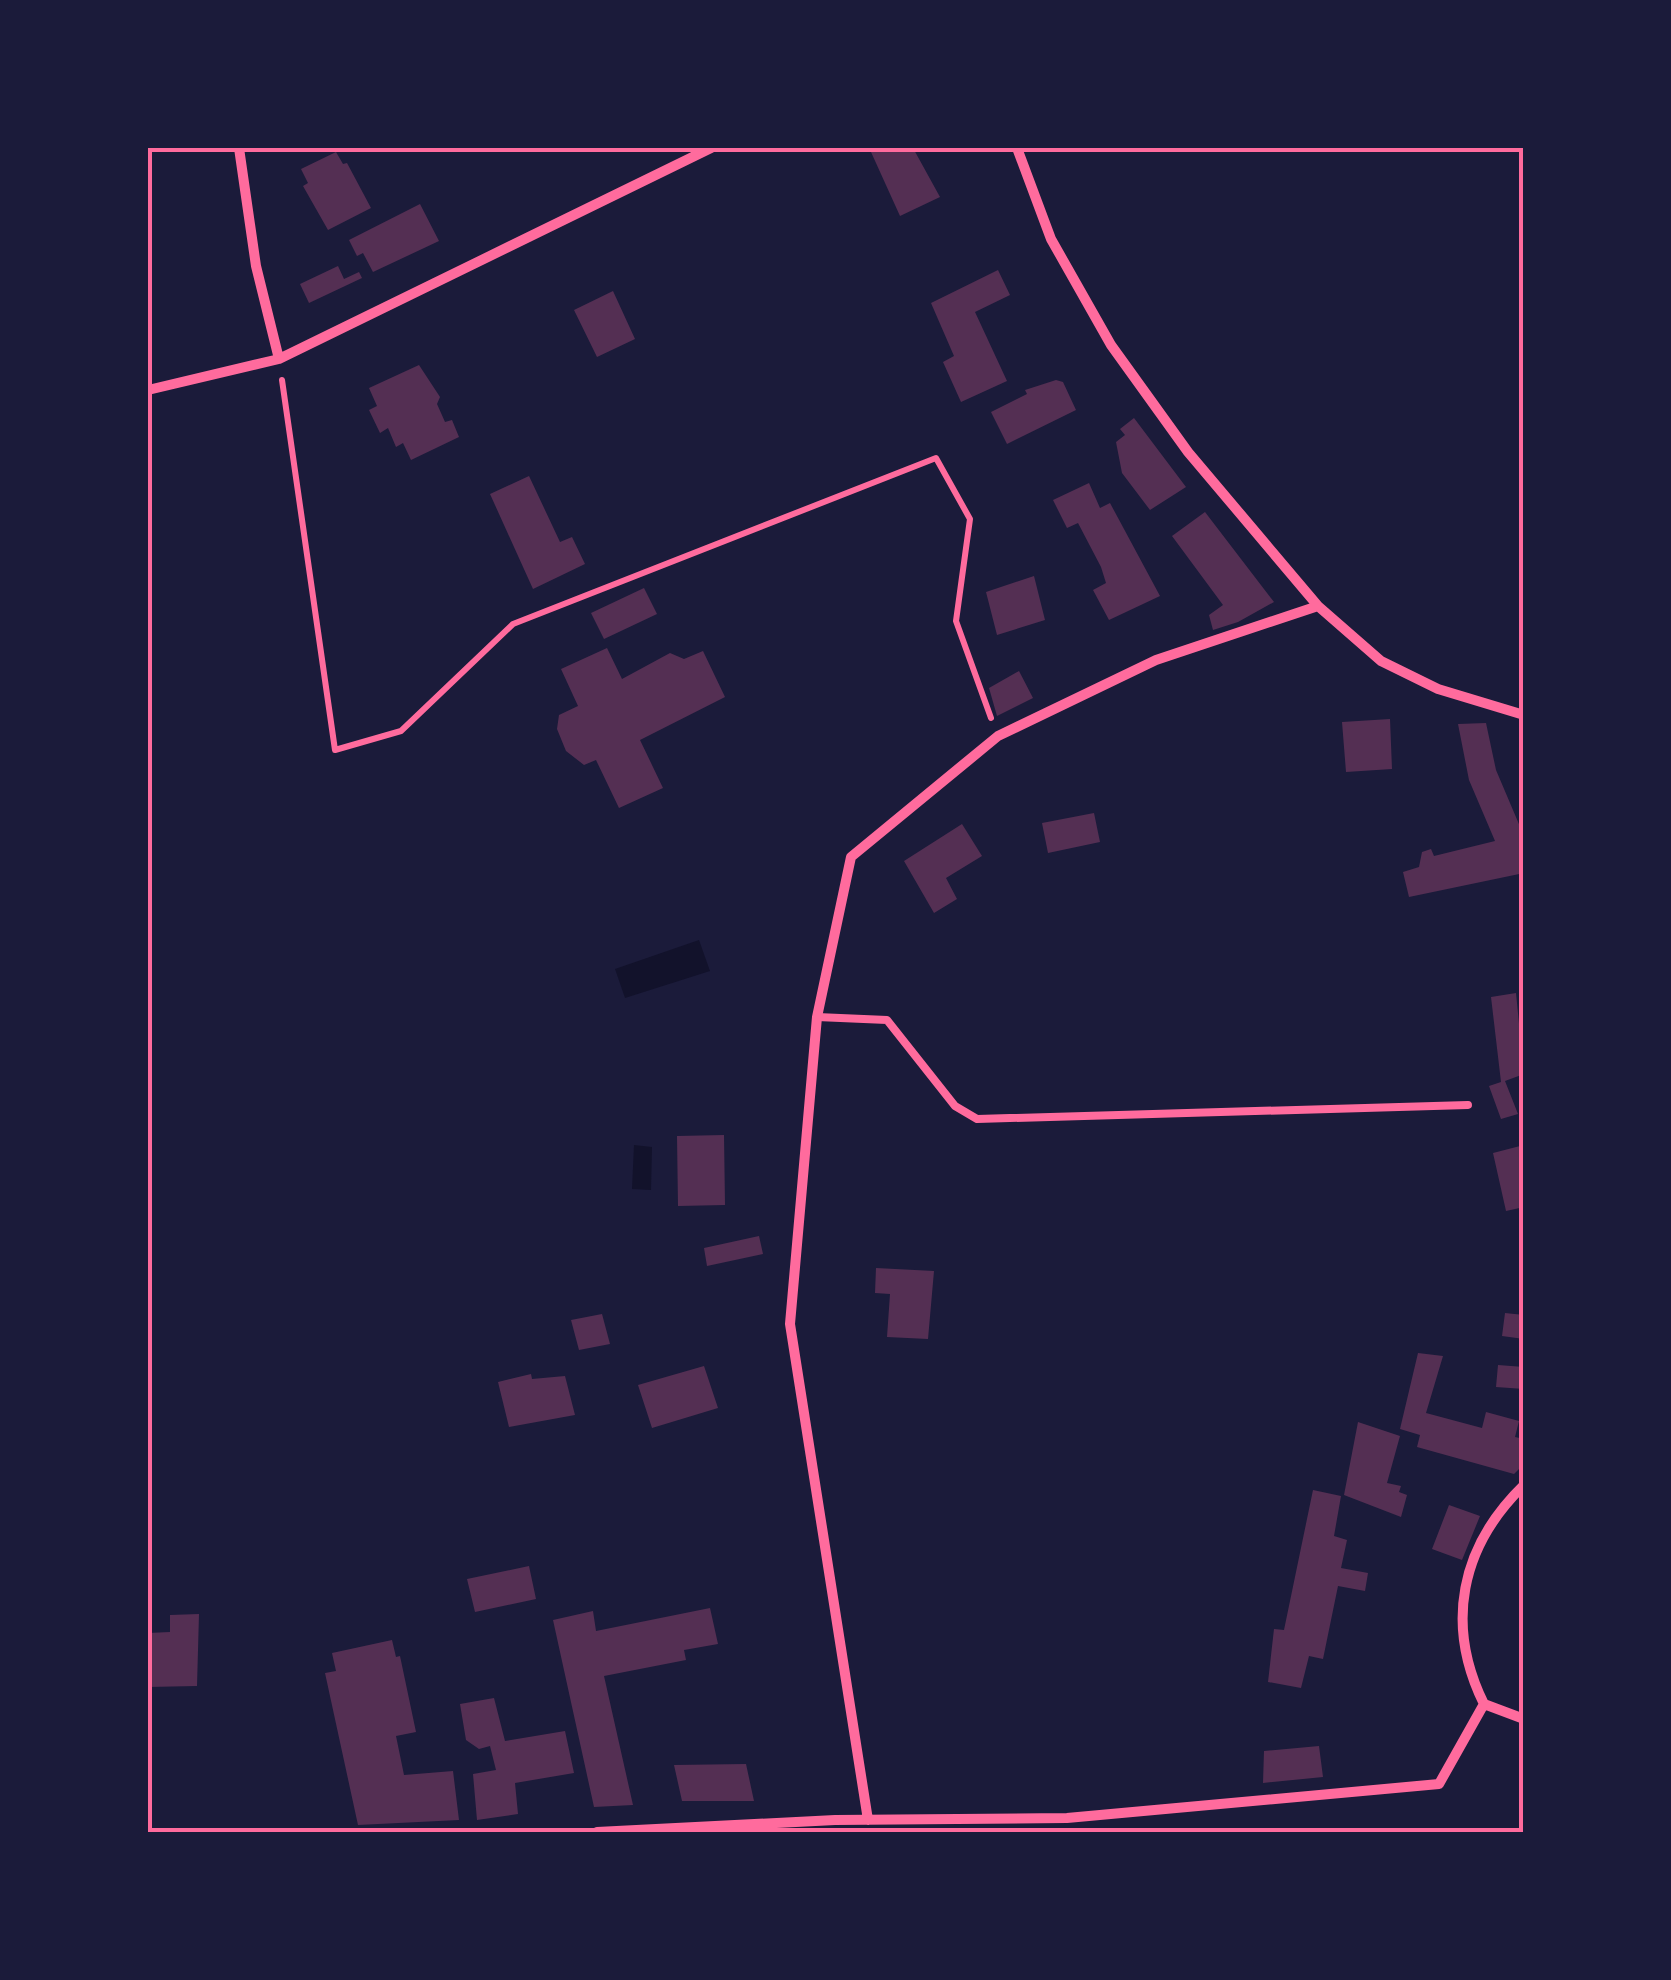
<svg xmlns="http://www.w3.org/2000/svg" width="1671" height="1980" font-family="Commissioner,sans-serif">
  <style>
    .water { fill: #12122b }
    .building { fill: #542f53 }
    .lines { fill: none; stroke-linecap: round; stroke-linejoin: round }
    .path { stroke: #ff6b9d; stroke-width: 6 }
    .service { stroke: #ff6b9d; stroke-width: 8 }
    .minor { stroke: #ff6b9d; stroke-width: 10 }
    .neatline { fill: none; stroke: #ff6b9d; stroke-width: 4 }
  </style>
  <rect width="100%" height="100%" fill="#1b1b3a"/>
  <!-- water -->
  <path class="water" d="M 699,940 L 710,971 L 625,998 L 615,969 Z
    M 634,1145 L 652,1147 L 651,1190 L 632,1189 Z"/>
  <!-- building -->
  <path class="building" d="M 880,148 L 913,148 L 940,197 L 900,216 L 871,152 Z
    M 336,152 L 343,164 L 347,163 L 371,208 L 328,230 L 303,186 L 308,183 L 301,169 Z
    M 420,204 L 439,241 L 373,272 L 363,253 L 357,256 L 349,240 Z
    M 338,266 L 344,279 L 359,272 L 362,278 L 309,303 L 300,284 Z
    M 998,270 L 1010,295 L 975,312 L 1007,381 L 961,402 L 943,362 L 954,356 L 931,303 Z
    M 613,291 L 635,339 L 597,357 L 574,310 Z
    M 419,365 L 440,397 L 437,404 L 445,422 L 452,420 L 459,437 L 411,460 L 403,443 L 396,447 L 388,428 L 380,433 L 369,410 L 377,406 L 369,388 Z
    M 1056,380 L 1063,382 L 1076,410 L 1007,444 L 991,412 L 1027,394 L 1025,390 Z
    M 1134,418 L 1186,487 L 1150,510 L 1122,473 L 1116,442 L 1125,435 L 1120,429 Z
    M 529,476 L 560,542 L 572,537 L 585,564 L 533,589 L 490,494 Z
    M 1089,483 L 1100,508 L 1110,503 L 1160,596 L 1109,620 L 1093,590 L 1106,583 L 1101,567 L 1078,523 L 1067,528 L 1053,500 Z
    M 1205,512 L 1274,602 L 1238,622 L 1213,630 L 1209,615 L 1223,605 L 1172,536 Z
    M 1034,576 L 1045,620 L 997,635 L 986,592 Z
    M 644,588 L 657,614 L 604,639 L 591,613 Z
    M 607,648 L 622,679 L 670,653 L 684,659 L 703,651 L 725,697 L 640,740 L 663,788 L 619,808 L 596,760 L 584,765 L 566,751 L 557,729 L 559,715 L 578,706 L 561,669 Z
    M 1019,671 L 1033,698 L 997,716 L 989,688 Z
    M 1390,719 L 1392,769 L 1346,772 L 1342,722 Z
    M 1486,723 L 1496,770 L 1524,836 L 1524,873 L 1409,897 L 1403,872 L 1419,867 L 1422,852 L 1431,849 L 1434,856 L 1495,841 L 1469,780 L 1458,724 Z
    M 1094,813 L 1100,842 L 1048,853 L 1042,823 Z
    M 962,824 L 982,856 L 946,878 L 957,899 L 934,913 L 904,861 Z
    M 1516,993 L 1524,1074 L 1505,1081 L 1518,1114 L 1501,1119 L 1489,1086 L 1501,1082 L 1491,997 Z
    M 724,1135 L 725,1205 L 678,1206 L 677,1136 Z
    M 1524,1145 L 1524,1207 L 1506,1211 L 1493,1153 Z
    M 759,1236 L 763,1254 L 707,1266 L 704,1248 Z
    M 876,1268 L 934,1271 L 928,1339 L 887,1337 L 890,1294 L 875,1293 Z
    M 1505,1313 L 1524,1315 L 1524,1339 L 1502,1336 Z
    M 602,1314 L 610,1344 L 579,1350 L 571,1320 Z
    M 1418,1353 L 1443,1356 L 1426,1413 L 1482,1428 L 1486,1412 L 1519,1421 L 1515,1437 L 1524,1439 L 1524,1464 L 1514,1474 L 1417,1447 L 1420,1435 L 1400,1429 Z
    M 1498,1365 L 1524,1367 L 1524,1389 L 1496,1387 Z
    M 704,1366 L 718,1408 L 652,1428 L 638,1385 Z
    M 531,1374 L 532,1379 L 565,1376 L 575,1415 L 509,1427 L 498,1382 Z
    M 1358,1422 L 1400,1436 L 1387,1483 L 1401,1486 L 1399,1492 L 1407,1495 L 1401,1517 L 1344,1495 Z
    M 1313,1490 L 1341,1496 L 1334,1536 L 1347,1540 L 1341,1568 L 1368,1573 L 1365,1591 L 1338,1586 L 1323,1659 L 1309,1656 L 1301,1688 L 1268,1682 L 1274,1629 L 1284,1630 Z
    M 1449,1505 L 1480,1516 L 1462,1560 L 1432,1549 Z
    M 529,1566 L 536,1599 L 475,1612 L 467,1579 Z
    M 710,1608 L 718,1644 L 684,1650 L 686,1660 L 604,1676 L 633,1805 L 594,1807 L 553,1620 L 593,1611 L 596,1631 Z
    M 199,1614 L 197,1686 L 148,1687 L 148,1633 L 170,1632 L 170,1615 Z
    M 392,1640 L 396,1657 L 400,1656 L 416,1732 L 396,1736 L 404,1775 L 453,1771 L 459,1820 L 358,1825 L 325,1673 L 336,1671 L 332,1653 Z
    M 494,1698 L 505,1741 L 565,1731 L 574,1773 L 515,1783 L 518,1814 L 477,1820 L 473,1774 L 496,1770 L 490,1746 L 479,1749 L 466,1740 L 460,1704 Z
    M 1319,1746 L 1323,1777 L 1263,1783 L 1264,1751 Z
    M 746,1764 L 754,1801 L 682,1801 L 674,1765 Z"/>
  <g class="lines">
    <!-- path -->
    <path class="path" d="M 282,380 L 335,750 L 401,731 L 513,624 L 936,458 L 970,519 L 956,621 L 991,718"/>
    <!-- service -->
    <path class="service" d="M 817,1017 L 887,1020 L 955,1106 L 977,1119 L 1468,1105"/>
    <!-- minor -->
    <path class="minor" d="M 239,148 L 256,266 L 279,359
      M 1017,148 L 1051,239 L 1111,345 L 1188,452 L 1318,606 L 1381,661 L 1438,689 L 1524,715
      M 148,390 L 279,359 L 711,148
      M 1524,1485 C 1460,1547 1445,1625 1484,1704 L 1524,1719
      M 868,1820 L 790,1324 L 817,1017 L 851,857 L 998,736 L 1156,660 L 1318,606
      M 597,1832 L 835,1820 L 1067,1818 L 1439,1784 L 1484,1704"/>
  </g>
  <!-- border -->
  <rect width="1671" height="1980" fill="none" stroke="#1b1b3a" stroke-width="300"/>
  <rect x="150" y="150" width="1371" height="1680" class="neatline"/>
</svg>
